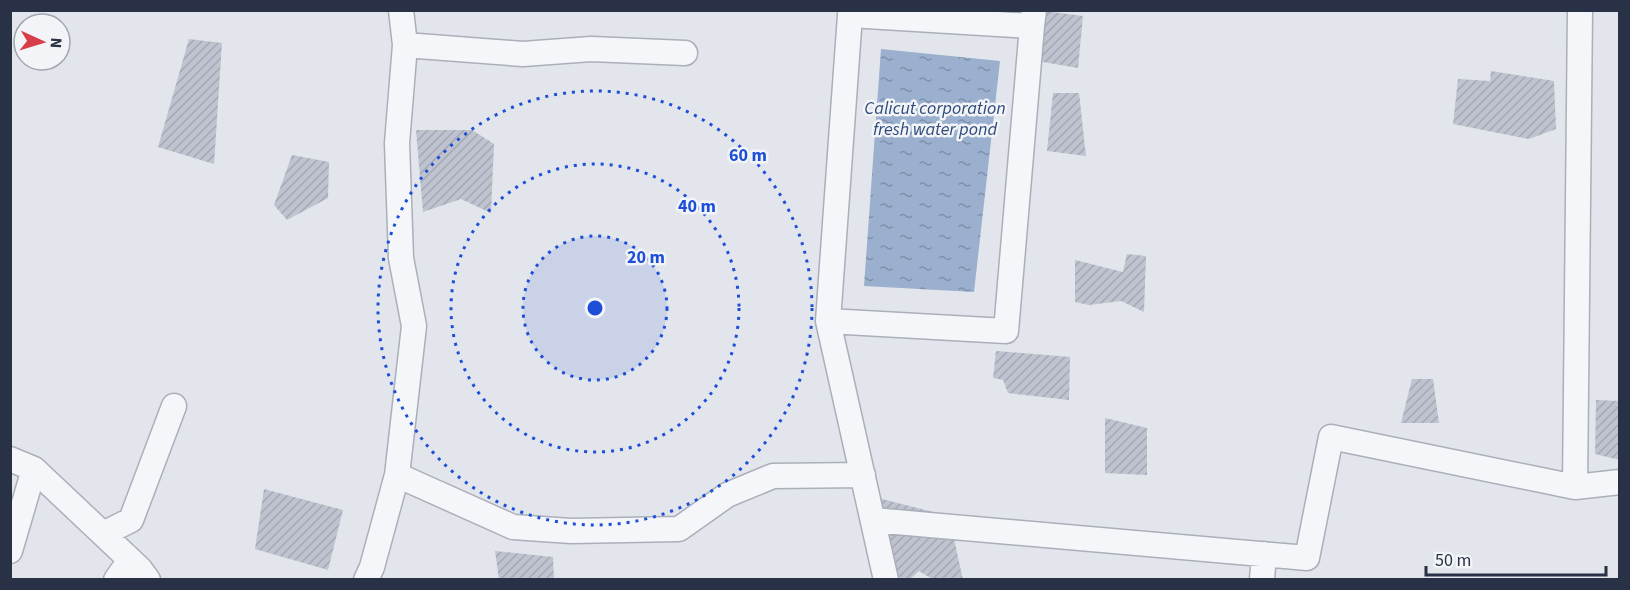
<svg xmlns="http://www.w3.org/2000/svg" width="1630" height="590" font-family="'Source Sans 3',sans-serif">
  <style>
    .water { fill: url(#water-ripples) }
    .building { fill: url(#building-hatch) }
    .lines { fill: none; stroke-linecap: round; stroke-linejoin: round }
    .minor-casing { stroke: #aaafb9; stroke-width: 27 }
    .minor { stroke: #f5f6f9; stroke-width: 24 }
    .ring { fill: none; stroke: #1d4ed8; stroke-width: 3; stroke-dasharray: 3 6 }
    .labels { text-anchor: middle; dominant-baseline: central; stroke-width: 5; stroke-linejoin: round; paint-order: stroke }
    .water-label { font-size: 18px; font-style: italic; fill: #2f4c7c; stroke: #f2f4f8 }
    .centre { fill: #1d4ed8; stroke: #f2f4f8; stroke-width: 3 }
    .ring-label { font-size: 18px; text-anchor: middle; font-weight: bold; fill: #1d4ed8; stroke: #f2f4f8; stroke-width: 5; stroke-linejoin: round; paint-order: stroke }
  </style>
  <defs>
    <pattern id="water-ripples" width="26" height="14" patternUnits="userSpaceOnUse" patternTransform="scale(1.5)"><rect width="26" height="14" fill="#9ab0ce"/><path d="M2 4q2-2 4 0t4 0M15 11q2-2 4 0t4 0" fill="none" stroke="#7e90a9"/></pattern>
    <pattern id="building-hatch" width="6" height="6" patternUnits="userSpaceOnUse" patternTransform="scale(1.5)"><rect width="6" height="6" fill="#bec3cf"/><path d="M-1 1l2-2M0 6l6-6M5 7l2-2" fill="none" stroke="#a3a8b3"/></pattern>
  </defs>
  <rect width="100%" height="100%" fill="#e2e5eb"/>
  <!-- water -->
  <path class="water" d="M 881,49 L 1000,61 L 974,292 L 864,286 Z"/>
  <!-- building -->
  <path class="building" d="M 1044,11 L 1083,16 L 1078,68 L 1037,61 Z
    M 189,39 L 222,43 L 214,164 L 158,147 Z
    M 1491,71 L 1554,81 L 1556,129 L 1529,139 L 1453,124 L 1458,79 L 1490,81 Z
    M 1053,93 L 1079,93 L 1086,156 L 1047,151 Z
    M 416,130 L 472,130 L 494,144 L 491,213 L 461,199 L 423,212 Z
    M 292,155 L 329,162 L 328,198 L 287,220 L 274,205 Z
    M 1127,254 L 1146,256 L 1144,312 L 1121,301 L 1089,305 L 1075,302 L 1075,260 L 1123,272 Z
    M 996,351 L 1070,357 L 1069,400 L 1008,393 L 1003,380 L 993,378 Z
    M 1412,379 L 1433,379 L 1439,423 L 1401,423 Z
    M 1596,400 L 1620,401 L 1620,460 L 1595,454 Z
    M 1105,418 L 1147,428 L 1147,475 L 1105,473 Z
    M 264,489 L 343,510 L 328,570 L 255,549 Z
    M 878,498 L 949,516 L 963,580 L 934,580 L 919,571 L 909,580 L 901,580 L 888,555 Z
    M 495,551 L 553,557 L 554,580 L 499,580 Z"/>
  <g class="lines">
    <defs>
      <path id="minor" d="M 401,10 L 405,45
        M 828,321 L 1006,331 L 1032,26
        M 10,459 L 34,469 L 140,569 L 148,580
        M 397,475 L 414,326 L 401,258 L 397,143 L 405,45 L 523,54 L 591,49 L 685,53
        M 1575,487 L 1580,10
        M 873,520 L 1307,558 L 1331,437 L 1575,487 L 1620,482
        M 103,534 L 131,520 L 174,406
        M 10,551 L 34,469
        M 116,580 L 130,560
        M 366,580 L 372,567 L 397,475 L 513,527 L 571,531 L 679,529 L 727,495 L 773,476 L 863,475
        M 886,580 L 828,321 L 850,15 L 1032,26 L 1034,10
        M 1262,580 L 1264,554"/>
    </defs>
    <!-- minor casing -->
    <use href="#minor" class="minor-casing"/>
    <!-- minor -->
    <use href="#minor" class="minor"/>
  </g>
  <!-- distance rings -->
  <circle cx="595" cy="308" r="72" fill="#1d4ed8" fill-opacity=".12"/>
  <g class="ring">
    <circle cx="595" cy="308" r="72"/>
    <circle cx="595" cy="308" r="144"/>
    <circle cx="595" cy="308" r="217"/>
  </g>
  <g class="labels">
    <!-- water labels -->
    <g class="water-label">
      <text x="935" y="108">Calicut corporation<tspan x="935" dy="21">fresh water pond</tspan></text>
    </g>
  </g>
  <circle cx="595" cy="308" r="9" class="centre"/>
  <g class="ring-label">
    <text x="748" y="161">60 m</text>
    <text x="697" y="212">40 m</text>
    <text x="646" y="263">20 m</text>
  </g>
  <!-- border -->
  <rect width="1630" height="590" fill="none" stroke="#283145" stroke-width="24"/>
  <!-- north arrow -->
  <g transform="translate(42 42) rotate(94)"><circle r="28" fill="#f2f4f8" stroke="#a1a6b0" stroke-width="1.5"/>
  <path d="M0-4.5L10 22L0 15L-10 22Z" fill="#d93d4a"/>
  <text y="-9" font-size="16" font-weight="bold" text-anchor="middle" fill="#283145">N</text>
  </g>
  <!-- scale -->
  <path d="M1426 566v9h180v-9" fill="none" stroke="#283145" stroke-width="3"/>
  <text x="1435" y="566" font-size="18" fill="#283145" stroke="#f2f4f8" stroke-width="4.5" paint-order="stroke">50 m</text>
</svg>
